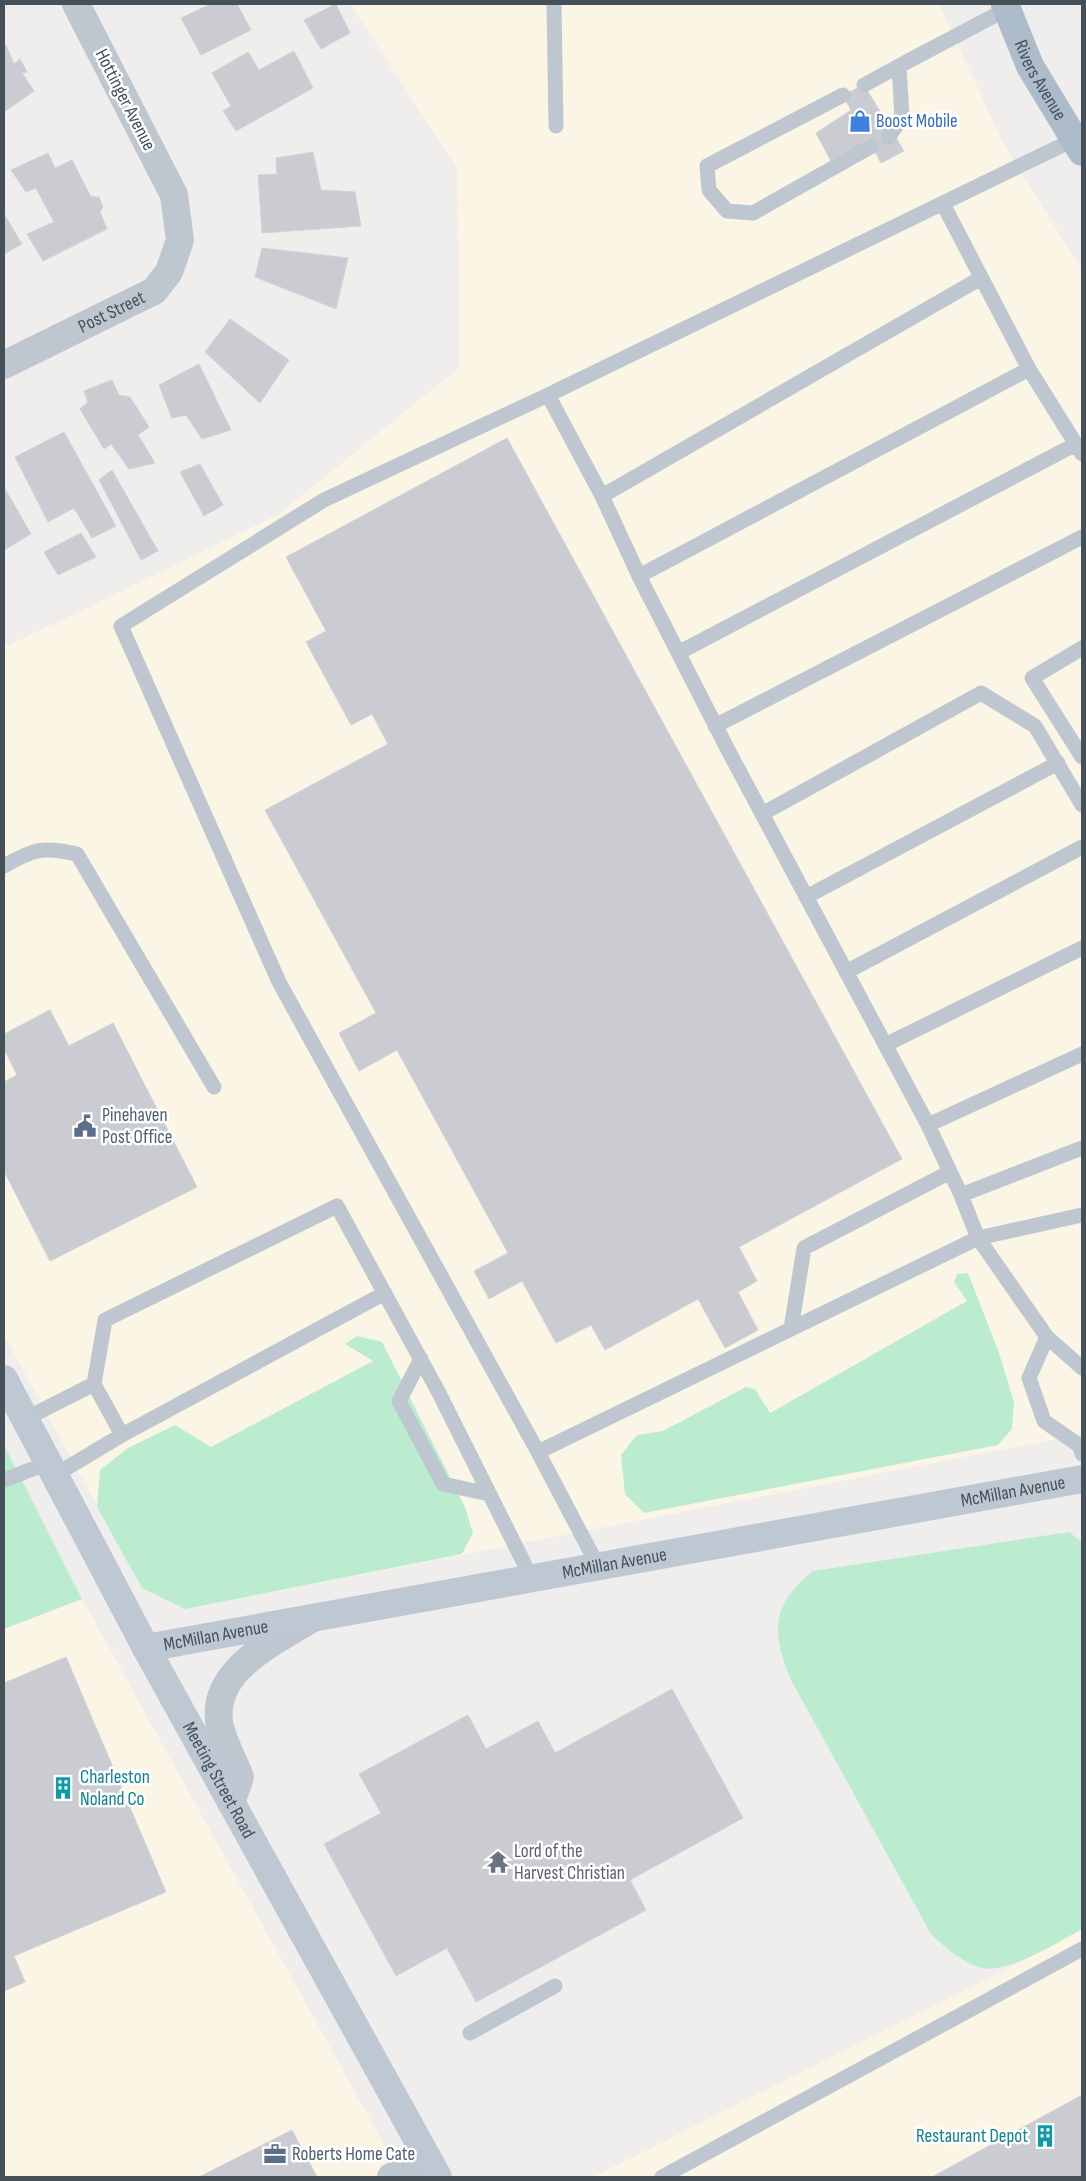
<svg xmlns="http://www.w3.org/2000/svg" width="1086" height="2181" font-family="'Sofia Sans Condensed',sans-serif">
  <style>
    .commercial { fill: #fbf5e6 }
    .green { fill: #bcecd0 }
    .building { fill: #caccd2; stroke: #d1d3d8 }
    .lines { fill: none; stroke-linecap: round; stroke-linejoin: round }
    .lane { stroke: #bec7cf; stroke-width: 15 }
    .street { stroke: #bec7cf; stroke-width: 28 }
    .secondary { stroke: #bec8d3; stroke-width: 28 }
    .primary { stroke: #adbccb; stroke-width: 28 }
    .labels { text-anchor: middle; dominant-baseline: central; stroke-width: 5; stroke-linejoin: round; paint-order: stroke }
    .street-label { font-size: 19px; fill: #465059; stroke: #fff }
    .shop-label { font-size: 19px; fill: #366cbe; stroke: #fff; text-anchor: start }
    .service-label { font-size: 19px; fill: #4e5e75; stroke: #fff; text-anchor: start }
    .culture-label { font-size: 19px; fill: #0d838f; stroke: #fff; text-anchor: start }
    .worship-label { font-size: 19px; fill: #5b616d; stroke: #fff; text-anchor: start }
  </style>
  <rect width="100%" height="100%" fill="#f0eded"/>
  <!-- commercial -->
  <path class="commercial" d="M 350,4 L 939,4 L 1002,141 L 1082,271 L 1082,1434 L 185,1609 L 142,1588 L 4,1335 L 4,647 L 71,616 L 279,514 L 459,368 L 458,169 Z
    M 82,1599 L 402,2177 L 4,2177 L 4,1625 Z
    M 1082,1929 L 1082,2177 L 593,2177 L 1015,1965 Z"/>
  <!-- green -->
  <path class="green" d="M 968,1273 L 999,1353 L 1014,1402 L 1012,1429 L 998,1445 L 644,1513 L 625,1494 L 621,1455 L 637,1435 L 663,1431 L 746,1387 L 755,1389 L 770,1413 L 967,1301 L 954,1282 L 957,1274 Z
    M 357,1336 L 382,1342 L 465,1507 L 473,1533 L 462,1554 L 185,1609 L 142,1588 L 97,1507 L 100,1470 L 128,1448 L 175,1425 L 211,1447 L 373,1361 L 345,1344 Z
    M 4,1445 L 82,1599 L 4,1629 Z
    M 1069,1532 L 1082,1542 L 1082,1929 C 1058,1942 1006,1976 978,1967 C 961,1961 944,1947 931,1934 L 791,1680 C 771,1634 771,1604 813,1571 Z"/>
  <!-- building -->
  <path class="building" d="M 211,4 L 237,4 L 251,30 L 201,55 L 181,18 Z
    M 336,4 L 350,33 L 321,49 L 304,20 Z
    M 4,45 L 6,45 L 14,64 L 20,59 L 27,72 L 22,73 L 34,91 L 4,112 Z
    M 294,51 L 313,88 L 236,131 L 223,111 L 231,106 L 212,73 L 248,52 L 259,70 Z
    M 864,85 L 904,151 L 881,163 L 872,146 L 832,163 L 816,133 L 851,110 L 843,95 Z
    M 313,152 L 321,190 L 355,192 L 361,226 L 262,233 L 258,175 L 277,174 L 276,158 Z
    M 48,153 L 55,168 L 72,160 L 91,197 L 99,197 L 103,207 L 100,212 L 107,229 L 43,261 L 27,234 L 54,222 L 36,188 L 26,192 L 11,170 Z
    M 4,214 L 22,244 L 4,254 Z
    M 262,248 L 348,258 L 336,309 L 255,277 Z
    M 230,319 L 289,360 L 260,403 L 205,352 Z
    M 199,364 L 231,430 L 202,439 L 186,415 L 172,418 L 159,385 Z
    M 112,380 L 119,395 L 130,397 L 149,427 L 138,435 L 155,463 L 129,469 L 111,444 L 104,449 L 80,409 L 88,402 L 84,391 Z
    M 64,432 L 116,526 L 92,538 L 74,508 L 48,522 L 15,457 Z
    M 507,438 L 902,1159 L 739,1247 L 757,1281 L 738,1292 L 758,1330 L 725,1348 L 698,1299 L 605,1350 L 591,1325 L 556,1343 L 522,1281 L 489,1299 L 474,1271 L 508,1253 L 397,1050 L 359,1071 L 339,1033 L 376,1013 L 265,810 L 388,744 L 372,714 L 351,725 L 306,642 L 326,631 L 286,557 Z
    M 200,464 L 223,505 L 204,516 L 180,472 Z
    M 112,470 L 158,551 L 141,560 L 99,480 Z
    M 4,487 L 31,534 L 4,550 Z
    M 81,533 L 96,557 L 58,575 L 44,552 Z
    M 50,1010 L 69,1046 L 113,1023 L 197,1187 L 50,1261 L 4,1171 L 4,1082 L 17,1075 L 4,1049 L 4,1034 Z
    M 66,1657 L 166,1892 L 14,1956 L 25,1982 L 4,1991 L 4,1683 Z
    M 672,1689 L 743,1818 L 630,1880 L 646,1910 L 476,2002 L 447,1948 L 396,1976 L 324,1844 L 381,1813 L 359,1774 L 468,1715 L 486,1749 L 538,1721 L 555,1753 Z
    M 1082,2095 L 1082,2177 L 932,2177 Z
    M 292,2130 L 317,2177 L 199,2177 Z"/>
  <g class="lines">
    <!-- lane -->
    <path class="lane" d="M 554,4 L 556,126
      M 899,66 L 1007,9
      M 864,85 L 899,66 L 902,117 L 888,138
      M 843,95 L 707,166 L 709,190 L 727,211 L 753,213 L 872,146
      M 1075,139 L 548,395 L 602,496 L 639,576 L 728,750 L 928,1125 L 961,1195 L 978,1238 L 1047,1337 L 1082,1368
      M 943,204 L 1029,369 L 1082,454
      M 602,496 L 981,278
      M 639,576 L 1029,369
      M 1082,648 L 1032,678 L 1082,757
      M 678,653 L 1076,444
      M 715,726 L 1082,537
      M 762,814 L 981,693 L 1035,726 L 1082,805
      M 4,866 C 34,849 43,846 77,854 L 214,1087
      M 806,897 L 1058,763
      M 846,972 L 1082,847
      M 885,1045 L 1082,948
      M 928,1125 L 1082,1054
      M 961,1195 L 1082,1148
      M 791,1329 L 804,1248 L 950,1172
      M 1047,1337 L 1029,1378 L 1044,1421 L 1080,1446 L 1082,1454
      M 421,1359 L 399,1401 L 443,1484 L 489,1494
      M 94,1384 L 122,1435
      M 25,1419 L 94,1384 L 105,1320 L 337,1206 L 439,1393 L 532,1579
      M 538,1452 L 279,982 L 121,626 L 324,500 L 548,395
      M 55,1475 L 122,1435 L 385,1293
      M 4,1480 L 48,1463
      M 598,1566 L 538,1452 L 978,1238 L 1082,1215
      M 470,2033 L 555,1986
      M 662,2177 L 1082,1949"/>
    <!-- street -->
    <g class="street">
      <path id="s1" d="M 4,365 L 154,291 L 169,272 L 180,240 L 174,195 L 76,4"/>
      <path d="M 231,1803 L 240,1777 C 234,1761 224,1744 220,1727 C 208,1671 273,1643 311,1619"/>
      <path d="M 391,2177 L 427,2157"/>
    </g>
    <!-- secondary -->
    <g class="secondary">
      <path id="s2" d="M 4,1379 L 146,1648 L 438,2177"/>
      <path id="s3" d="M 146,1648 L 1082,1479"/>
    </g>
    <!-- primary -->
    <path class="primary" id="s4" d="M 1005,4 L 1030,66 L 1082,152"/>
  </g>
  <!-- icons -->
  <defs>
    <symbol id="shop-bare" viewBox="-9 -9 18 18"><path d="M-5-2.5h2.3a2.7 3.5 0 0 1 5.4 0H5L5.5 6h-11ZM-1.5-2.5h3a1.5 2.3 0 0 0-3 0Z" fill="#3f7fe0" stroke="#fff" stroke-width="2.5" paint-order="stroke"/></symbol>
    <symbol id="civic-bare" viewBox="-9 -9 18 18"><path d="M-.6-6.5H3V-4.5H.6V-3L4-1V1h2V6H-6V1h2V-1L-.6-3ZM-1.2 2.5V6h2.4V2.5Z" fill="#5c6f8a" stroke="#fff" stroke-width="2.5" paint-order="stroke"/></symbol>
    <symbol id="building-bare" viewBox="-9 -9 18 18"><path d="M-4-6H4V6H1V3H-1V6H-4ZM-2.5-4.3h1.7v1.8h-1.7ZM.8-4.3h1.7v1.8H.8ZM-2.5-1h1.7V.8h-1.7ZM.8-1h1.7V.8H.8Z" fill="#0f9aa8" stroke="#fff" stroke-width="2.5" paint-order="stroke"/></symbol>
    <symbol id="temple-bare" viewBox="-9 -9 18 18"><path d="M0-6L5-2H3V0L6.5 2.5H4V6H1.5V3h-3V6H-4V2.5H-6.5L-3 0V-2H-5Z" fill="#6b7280" stroke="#fff" stroke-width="2.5" paint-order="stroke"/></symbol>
    <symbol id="office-bare" viewBox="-9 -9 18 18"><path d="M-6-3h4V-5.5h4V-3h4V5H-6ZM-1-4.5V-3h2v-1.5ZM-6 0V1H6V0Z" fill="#5c6f8a" stroke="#fff" stroke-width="2.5" paint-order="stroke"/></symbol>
  </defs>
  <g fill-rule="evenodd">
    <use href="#shop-bare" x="844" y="105" width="32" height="32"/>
    <use href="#civic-bare" x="69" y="1110" width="32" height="32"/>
    <use href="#building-bare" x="47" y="1772" width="32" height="32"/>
    <use href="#temple-bare" x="482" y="1846" width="32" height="32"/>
    <use href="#building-bare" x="1029" y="2120" width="32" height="32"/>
    <use href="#office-bare" x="259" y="2138" width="32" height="32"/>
  </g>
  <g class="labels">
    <!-- street labels -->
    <g class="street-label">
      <text stroke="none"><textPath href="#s4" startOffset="84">Rivers Avenue</textPath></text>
      <text transform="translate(125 100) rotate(63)">Hottinger Avenue</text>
      <text stroke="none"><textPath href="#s1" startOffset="120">Post Street</textPath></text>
      <text stroke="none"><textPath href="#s3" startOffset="881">McMillan Avenue</textPath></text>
      <text stroke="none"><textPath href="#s3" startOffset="476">McMillan Avenue</textPath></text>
      <text stroke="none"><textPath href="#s3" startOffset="71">McMillan Avenue</textPath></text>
      <text stroke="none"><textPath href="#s2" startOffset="455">Meeting Street Road</textPath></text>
    </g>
    <!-- shop labels -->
    <g class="shop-label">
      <text x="876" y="121">Boost Mobile</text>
    </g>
    <!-- service labels -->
    <g class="service-label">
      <text x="102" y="1115">Pinehaven<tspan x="102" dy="22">Post Office</tspan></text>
      <text x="292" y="2154">Roberts Home Cate</text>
    </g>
    <!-- culture labels -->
    <g class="culture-label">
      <text x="80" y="1777">Charleston<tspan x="80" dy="22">Noland Co</tspan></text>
      <text x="1028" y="2136" text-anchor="end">Restaurant Depot</text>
    </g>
    <!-- worship labels -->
    <g class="worship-label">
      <text x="514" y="1851">Lord of the<tspan x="514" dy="22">Harvest Christian</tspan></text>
    </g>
  </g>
  <!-- border -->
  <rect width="1086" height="2181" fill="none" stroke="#465059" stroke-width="10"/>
</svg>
